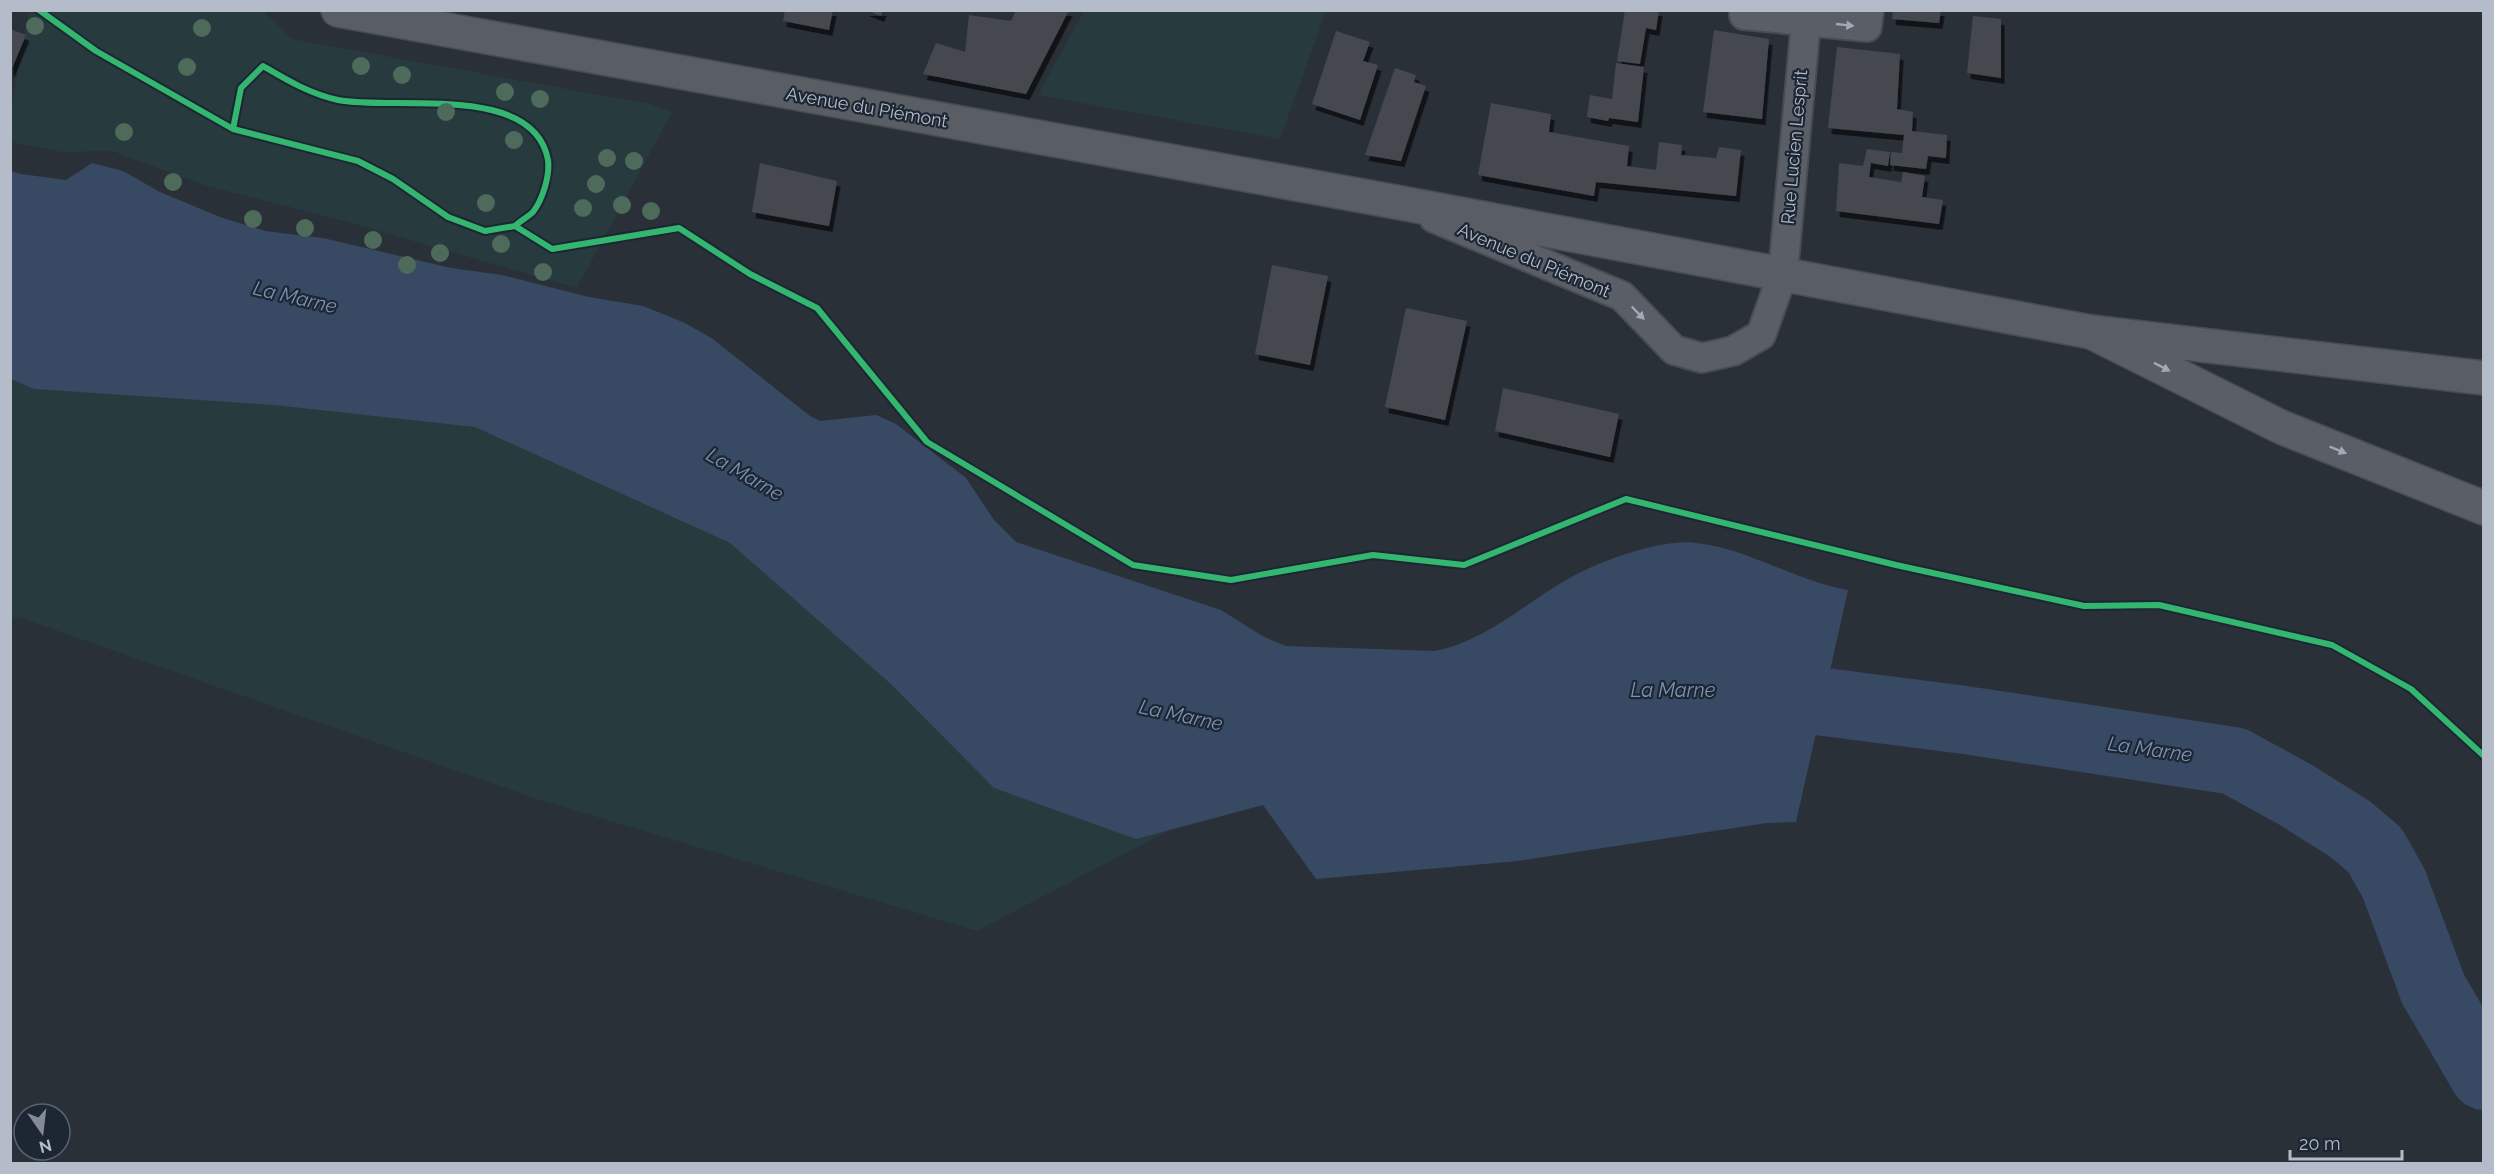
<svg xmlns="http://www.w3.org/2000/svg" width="2494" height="1174" font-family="Raleway,sans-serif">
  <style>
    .green { fill: #273a3e }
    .water { fill: #384963 }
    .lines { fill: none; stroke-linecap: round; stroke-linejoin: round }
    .river { stroke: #384963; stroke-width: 68 }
    .building { fill: #444950; filter: url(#shadow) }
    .minor-casing { stroke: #484c53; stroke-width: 32 }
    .tertiary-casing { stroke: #484c53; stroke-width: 36 }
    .secondary-casing { stroke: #484c53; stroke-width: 36 }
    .minor { stroke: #5a5e66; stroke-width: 28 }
    .tertiary { stroke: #5a5e66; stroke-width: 33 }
    .secondary { stroke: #595d64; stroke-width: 33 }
    .cycleway-casing { stroke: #1d2633; stroke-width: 10 }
    .cycleway { stroke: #33b770; stroke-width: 6 }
    .tree { fill: #4e6a5a }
    .oneway { fill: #a2a9b5 }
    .labels { text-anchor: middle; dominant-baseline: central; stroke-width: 4.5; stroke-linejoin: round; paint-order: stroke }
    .street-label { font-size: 18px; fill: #b4bcc9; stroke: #1d2633 }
    .water-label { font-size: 20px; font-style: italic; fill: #7c92b1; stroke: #1d2633 }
  </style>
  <defs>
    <filter id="shadow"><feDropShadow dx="3.5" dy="6" stdDeviation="0" flood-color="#0009"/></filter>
  </defs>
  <rect width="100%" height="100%" fill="#2a3038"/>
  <!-- green -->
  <path class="green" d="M 29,10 L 263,11 L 292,39 L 650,104 L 672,112 L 577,288 L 340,220 L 204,185 L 112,151 L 62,152 L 11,142 L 11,108 Z
    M 1084,11 L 1084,10 L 1326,11 L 1280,139 L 1038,95 Z
    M 10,250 L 1338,742 L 977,931 L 537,799 L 18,617 L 11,618 Z"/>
  <!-- water -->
  <path class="water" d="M 92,163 L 123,171 L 160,192 L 220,217 L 265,231 L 323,238 L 451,268 L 502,275 L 589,297 L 643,306 L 685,323 L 713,339 L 810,416 L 820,421 L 876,415 L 896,424 L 966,478 L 994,520 L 1016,542 L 1221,610 L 1264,637 L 1286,646 L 1435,651 C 1485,641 1523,605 1566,580 C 1593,565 1621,554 1651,547 C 1665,544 1681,541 1696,543 C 1747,548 1798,582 1848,590 L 1796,822 L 1767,823 L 1518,861 L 1316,879 L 1263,805 L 1136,839 L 994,788 L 892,685 L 730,543 L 475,427 L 274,405 L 34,389 L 11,379 L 11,171 L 21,174 L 66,180 Z"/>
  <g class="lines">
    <!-- river -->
    <path class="river" d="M 1731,690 L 1965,720 L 2234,761 L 2296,795 L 2350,829 L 2375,850 L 2394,884 L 2433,989 L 2484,1076"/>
  </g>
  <!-- building -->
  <path class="building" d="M 785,10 L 833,10 L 829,30 L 783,21 Z
    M 865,10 L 883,10 L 881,16 Z
    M 1016,10 L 1069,10 L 1026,94 L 923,74 L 936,43 L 965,52 L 969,15 L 1011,21 Z
    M 1625,10 L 1659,10 L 1656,30 L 1646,28 L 1640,64 L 1617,61 Z
    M 1893,10 L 1941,10 L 1939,23 L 1892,19 Z
    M 1973,16 L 2001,19 L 2001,78 L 1967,73 Z
    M 10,29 L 26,35 L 11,71 L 10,71 Z
    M 1714,30 L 1769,39 L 1762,119 L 1703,112 Z
    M 1336,31 L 1370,42 L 1363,61 L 1378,65 L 1360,120 L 1312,104 Z
    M 1837,47 L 1900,54 L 1897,109 L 1913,112 L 1912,131 L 1947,135 L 1946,158 L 1928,156 L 1926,169 L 1890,165 L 1891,152 L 1902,153 L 1904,135 L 1828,128 Z
    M 1616,63 L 1644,67 L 1638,122 L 1609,118 L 1608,121 L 1587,117 L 1590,95 L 1612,99 Z
    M 1395,68 L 1416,75 L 1414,82 L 1426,86 L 1401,161 L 1365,155 Z
    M 1491,103 L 1551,114 L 1549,132 L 1629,146 L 1627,166 L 1656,170 L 1659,142 L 1682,145 L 1681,155 L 1716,158 L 1719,147 L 1741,150 L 1736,196 L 1596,182 L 1594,196 L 1478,175 Z
    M 1867,149 L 1890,152 L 1888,166 L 1871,163 L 1869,177 L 1901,182 L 1903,172 L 1925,176 L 1922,197 L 1943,200 L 1939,224 L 1836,211 L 1839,163 L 1863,166 Z
    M 760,163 L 837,181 L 829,226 L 752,212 Z
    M 1272,265 L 1328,276 L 1310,365 L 1255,354 Z
    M 1406,308 L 1467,321 L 1445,420 L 1385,407 Z
    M 1503,388 L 1619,414 L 1610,457 L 1495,431 Z"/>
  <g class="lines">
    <defs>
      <path id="minor" d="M 1745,10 L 1744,15 L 1867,27 L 1869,10
        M 1434,218 L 1622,296 L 1674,350 L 1702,358 L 1733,351 L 1761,335 L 1783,273 L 1806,21"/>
      <path id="tertiary" d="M 2095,334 L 2281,427 L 2484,508"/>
      <path id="secondary" d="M 338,10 L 1396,202 L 2091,332 L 2484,378"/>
    </defs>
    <!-- minor casing -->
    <use href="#minor" class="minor-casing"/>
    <!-- tertiary casing -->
    <use href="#tertiary" class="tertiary-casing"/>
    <!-- secondary casing -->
    <use href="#secondary" class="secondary-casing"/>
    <!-- minor -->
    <use href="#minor" class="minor"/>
    <!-- tertiary -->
    <use href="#tertiary" class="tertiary"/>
    <!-- secondary -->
    <use href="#secondary" class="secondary"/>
    <defs>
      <path id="cycleway" d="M 39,10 L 96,51 L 233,129 L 358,161 L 393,179 L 448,217 L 485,231 L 515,226 L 552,249 L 679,228 L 750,274 L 817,308 L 927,442 L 1133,565 L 1231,580 L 1373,555 L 1464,565 L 1626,499 L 1896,565 L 2084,606 L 2159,605 L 2332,645 L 2411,689 L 2484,756
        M 233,129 L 241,88 L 263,66 C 287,80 310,94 338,100 C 393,111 534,82 548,160 C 550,175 543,199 533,212 C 528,217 520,221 515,226"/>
    </defs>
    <!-- cycleway casing -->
    <use href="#cycleway" class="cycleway-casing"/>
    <!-- cycleway -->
    <use href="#cycleway" class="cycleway"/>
  </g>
  <!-- trees -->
  <g class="tree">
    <circle cx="35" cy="26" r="9"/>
    <circle cx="202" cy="28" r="9"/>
    <circle cx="361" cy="66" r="9"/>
    <circle cx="187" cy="67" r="9"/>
    <circle cx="402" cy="75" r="9"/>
    <circle cx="505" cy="92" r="9"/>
    <circle cx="540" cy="99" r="9"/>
    <circle cx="446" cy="112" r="9"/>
    <circle cx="124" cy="132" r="9"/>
    <circle cx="514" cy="140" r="9"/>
    <circle cx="607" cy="158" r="9"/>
    <circle cx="634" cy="161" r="9"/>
    <circle cx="173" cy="182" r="9"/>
    <circle cx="596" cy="184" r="9"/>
    <circle cx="486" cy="203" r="9"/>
    <circle cx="622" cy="205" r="9"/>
    <circle cx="583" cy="208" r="9"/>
    <circle cx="651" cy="211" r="9"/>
    <circle cx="253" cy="219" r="9"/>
    <circle cx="305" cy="228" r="9"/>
    <circle cx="373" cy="240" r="9"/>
    <circle cx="501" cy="244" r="9"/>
    <circle cx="440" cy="253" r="9"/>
    <circle cx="407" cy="265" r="9"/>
    <circle cx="543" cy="272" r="9"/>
  </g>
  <!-- one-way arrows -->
  <defs><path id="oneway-solid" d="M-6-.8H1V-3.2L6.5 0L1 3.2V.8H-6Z" transform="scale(1.5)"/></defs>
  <g class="oneway">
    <use href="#oneway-solid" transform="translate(1845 25) rotate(6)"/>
    <use href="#oneway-solid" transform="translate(1638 313) rotate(46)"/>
    <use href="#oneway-solid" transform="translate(2162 367) rotate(27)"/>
    <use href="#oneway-solid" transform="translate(2338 450) rotate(22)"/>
  </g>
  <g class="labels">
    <!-- street labels -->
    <g class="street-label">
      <text transform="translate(867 107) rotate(10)">Avenue du Piémont</text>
      <text transform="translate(1794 147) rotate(-85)">Rue Lucien Lesprit</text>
      <text transform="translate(1534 260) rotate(23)">Avenue du Piémont</text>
    </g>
    <!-- water labels -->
    <g class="water-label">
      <text transform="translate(295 297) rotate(13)">La Marne</text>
      <text transform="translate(745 474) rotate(30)">La Marne</text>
      <text x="1673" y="690">La Marne</text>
      <text transform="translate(1181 715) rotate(12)">La Marne</text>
      <text transform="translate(2150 749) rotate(8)">La Marne</text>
    </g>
  </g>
  <!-- border -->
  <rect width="2494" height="1174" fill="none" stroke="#b4bcc9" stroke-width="24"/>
  <!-- north arrow -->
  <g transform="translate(42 1132) rotate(166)"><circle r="28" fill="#1d2633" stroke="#59626f" stroke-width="1.5"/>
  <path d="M0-4.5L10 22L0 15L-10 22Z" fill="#848b96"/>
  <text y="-9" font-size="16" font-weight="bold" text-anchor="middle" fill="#b4bcc9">N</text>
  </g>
  <!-- scale -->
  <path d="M2290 1150v9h112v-9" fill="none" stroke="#b4bcc9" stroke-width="3"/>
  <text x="2299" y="1150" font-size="18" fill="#b4bcc9" stroke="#1d2633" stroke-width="4.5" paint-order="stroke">20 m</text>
</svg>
